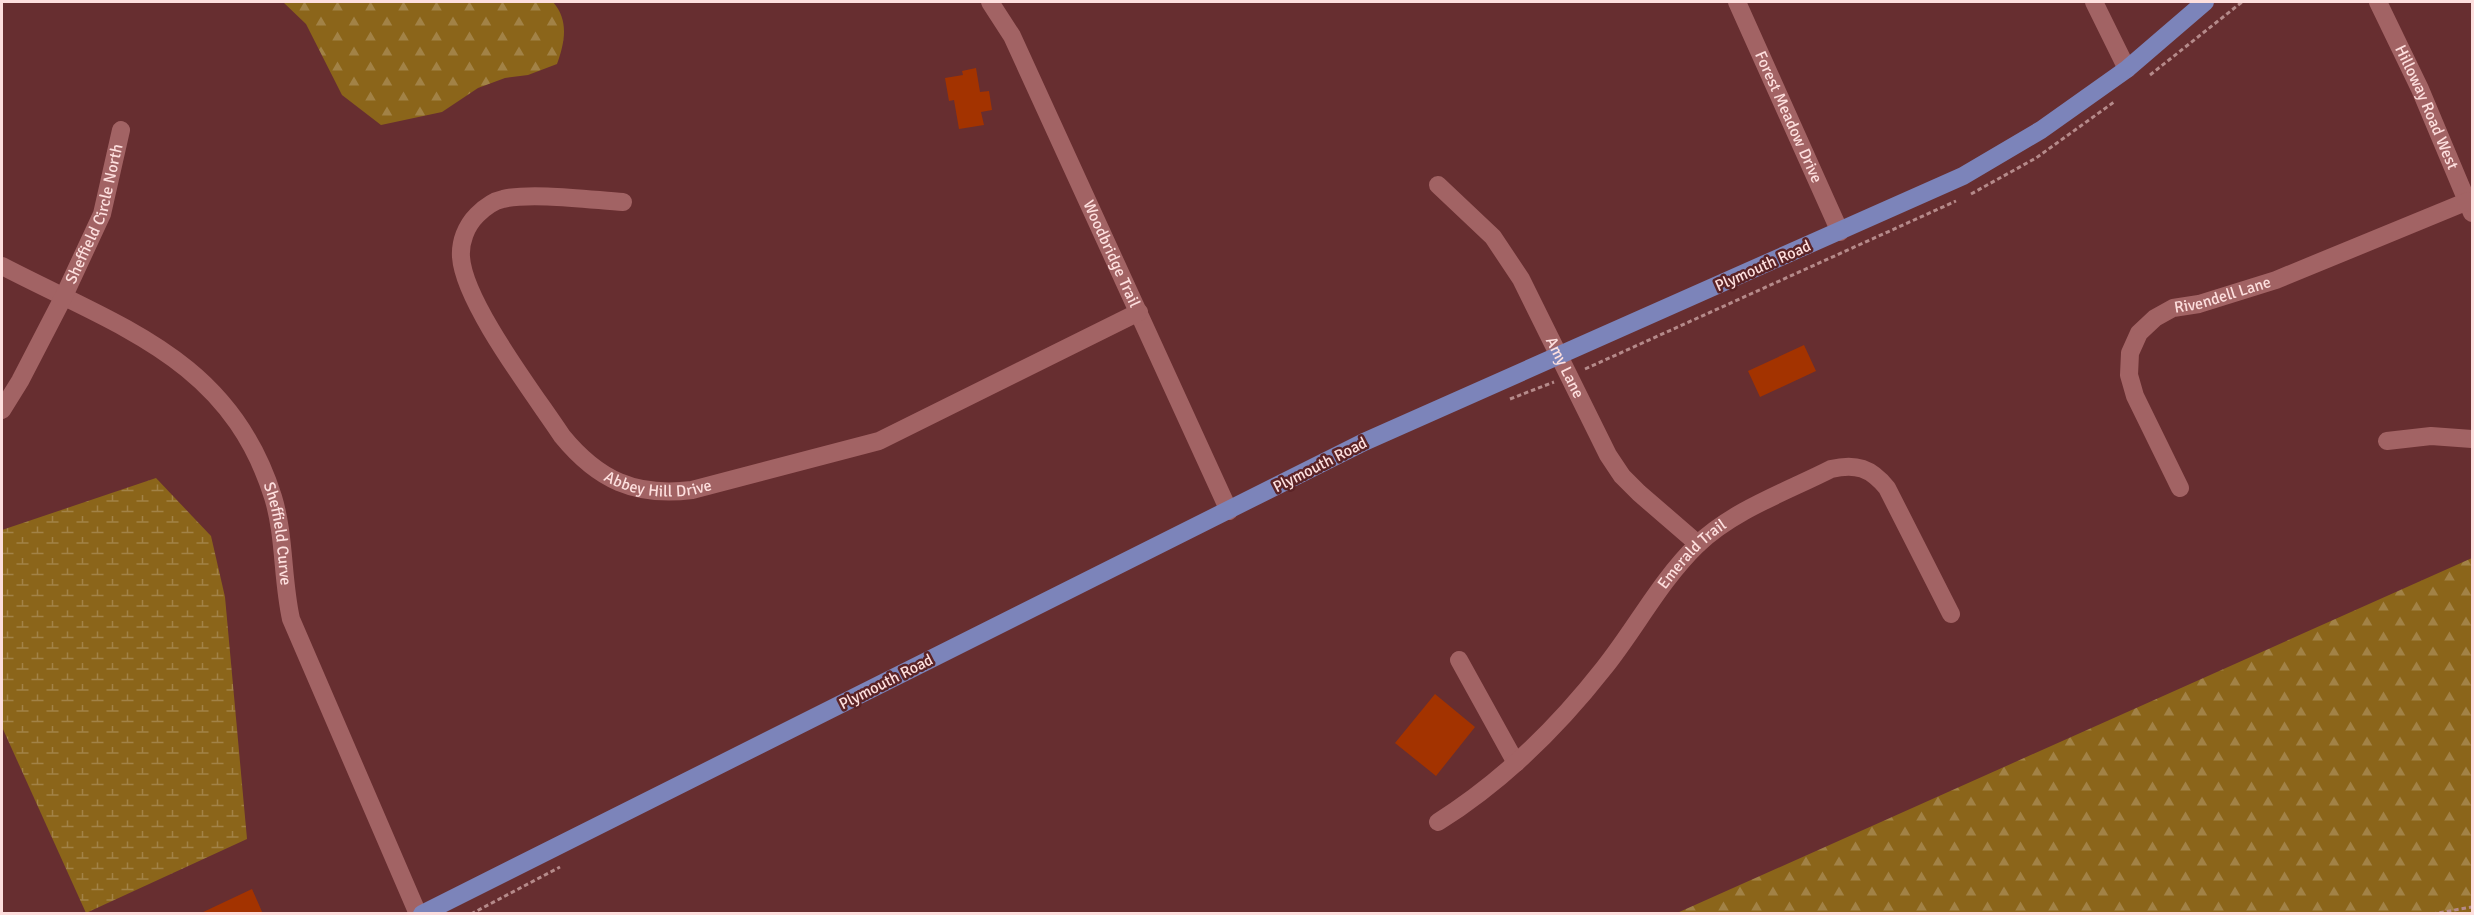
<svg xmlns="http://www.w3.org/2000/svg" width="2474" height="915" font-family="Signika,sans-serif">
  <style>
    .forest { fill: url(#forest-firs) }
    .wetland { fill: url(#wetland-marsh) }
    .building { fill: #a33300 }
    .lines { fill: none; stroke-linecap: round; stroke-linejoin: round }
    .path { stroke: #b58a8a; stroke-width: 3; stroke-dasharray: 4.5 3; stroke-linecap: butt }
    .minor { stroke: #a26364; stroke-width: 18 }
    .major { stroke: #7c84ba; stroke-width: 18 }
    .labels { text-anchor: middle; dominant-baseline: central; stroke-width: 5; stroke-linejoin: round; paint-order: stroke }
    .street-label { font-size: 16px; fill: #fddfde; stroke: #5b2326 }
  </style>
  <defs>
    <pattern id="forest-firs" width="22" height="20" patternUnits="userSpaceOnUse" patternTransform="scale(1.5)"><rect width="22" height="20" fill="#8b651a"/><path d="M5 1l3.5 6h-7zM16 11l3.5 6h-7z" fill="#a28246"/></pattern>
    <pattern id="wetland-marsh" width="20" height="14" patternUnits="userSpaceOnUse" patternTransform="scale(1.5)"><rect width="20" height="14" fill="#8b651a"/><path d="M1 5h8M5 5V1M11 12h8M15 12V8" fill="none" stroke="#a28246"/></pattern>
  </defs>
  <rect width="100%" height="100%" fill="#672e30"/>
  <!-- forest -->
  <path class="forest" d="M 283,2 L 553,2 C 569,20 565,42 557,64 L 528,75 L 505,78 L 478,88 L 442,112 L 381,125 L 342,95 L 306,24 Z
    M 2472,558 L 2472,913 L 1677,913 Z"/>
  <!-- wetland -->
  <path class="wetland" d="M 156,478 L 211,536 L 225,597 L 247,839 L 86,913 L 2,727 L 2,530 Z"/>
  <!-- building -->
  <path class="building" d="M 976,68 L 980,92 L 989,91 L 992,110 L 981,112 L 984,125 L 959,129 L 954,100 L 949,101 L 945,78 L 963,75 L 962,71 Z
    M 1804,345 L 1816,371 L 1760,397 L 1748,371 Z
    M 1435,694 L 1475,727 L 1436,776 L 1395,743 Z
    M 252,889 L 263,914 L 199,914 Z"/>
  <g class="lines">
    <!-- path -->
    <path class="path" d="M 2150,75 L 2242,2
      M 1971,194 L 2036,158 L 2114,102
      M 1585,369 L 1956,201
      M 1510,399 L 1554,382
      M 471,914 L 560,867
      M 2432,914 L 2472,907"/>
    <!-- minor -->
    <g class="minor">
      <path id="s1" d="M 990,2 L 1012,36 L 1229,511"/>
      <path id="s2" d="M 1737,2 L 1840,232"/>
      <path d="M 2094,2 L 2127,69"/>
      <path id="s3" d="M 2378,2 L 2420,89 L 2472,213"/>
      <path id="s4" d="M 1438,185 L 1493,237 L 1521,279 L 1608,455 L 1622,476 L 1639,493 L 1698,544"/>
      <path id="s5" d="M 623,202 C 592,200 531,192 503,199 C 493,201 484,208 477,215 C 466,226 460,242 461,257 C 464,303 535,395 562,436 C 598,480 635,497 692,490 L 879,441 L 1139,312"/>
      <path id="s6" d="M 2,266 C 119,327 230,359 273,497 C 285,536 282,579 291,619 L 418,914"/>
      <path id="s7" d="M 2,410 L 20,381 L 63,298 L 102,214 L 121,130"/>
      <path d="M 2387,441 L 2431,436 L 2472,439"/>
      <path id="s8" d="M 2180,488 L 2135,396 L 2129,375 L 2130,353 L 2139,333 L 2155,318 L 2173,308 L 2199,304 L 2276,280 L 2468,201"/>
      <path d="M 1459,660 L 1516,763"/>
      <path id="s9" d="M 1438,822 C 1503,781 1557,728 1604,668 C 1636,628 1660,581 1697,545 C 1733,510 1788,491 1831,469 C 1856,463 1871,468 1887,488 L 1951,614"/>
    </g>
    <!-- major -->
    <path class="major" d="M 422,914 L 1364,442 L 1963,176 L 2041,130 L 2127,69 L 2205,2"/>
  </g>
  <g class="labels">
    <!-- street labels -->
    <g class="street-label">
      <text stroke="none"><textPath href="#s3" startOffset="116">Hilloway Road West</textPath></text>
      <text stroke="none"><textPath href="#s2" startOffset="126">Forest Meadow Drive</textPath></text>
      <text stroke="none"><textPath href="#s7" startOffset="218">Sheffield Circle North</textPath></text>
      <text stroke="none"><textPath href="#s1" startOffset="280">Woodbridge Trail</textPath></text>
      <text transform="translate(1763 266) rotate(-24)">Plymouth Road</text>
      <text stroke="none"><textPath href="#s8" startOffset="262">Rivendell Lane</textPath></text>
      <text stroke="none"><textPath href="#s4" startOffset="225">Amy Lane</textPath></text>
      <text transform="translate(1320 465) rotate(-27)">Plymouth Road</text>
      <text stroke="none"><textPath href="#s5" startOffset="518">Abbey Hill Drive</textPath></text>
      <text stroke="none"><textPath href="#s6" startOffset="406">Sheffield Curve</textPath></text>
      <text stroke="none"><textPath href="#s9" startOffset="372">Emerald Trail</textPath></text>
      <text transform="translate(886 682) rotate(-27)">Plymouth Road</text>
    </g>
  </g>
  <!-- border -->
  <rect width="2474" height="915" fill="none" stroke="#fddfde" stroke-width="6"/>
</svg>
